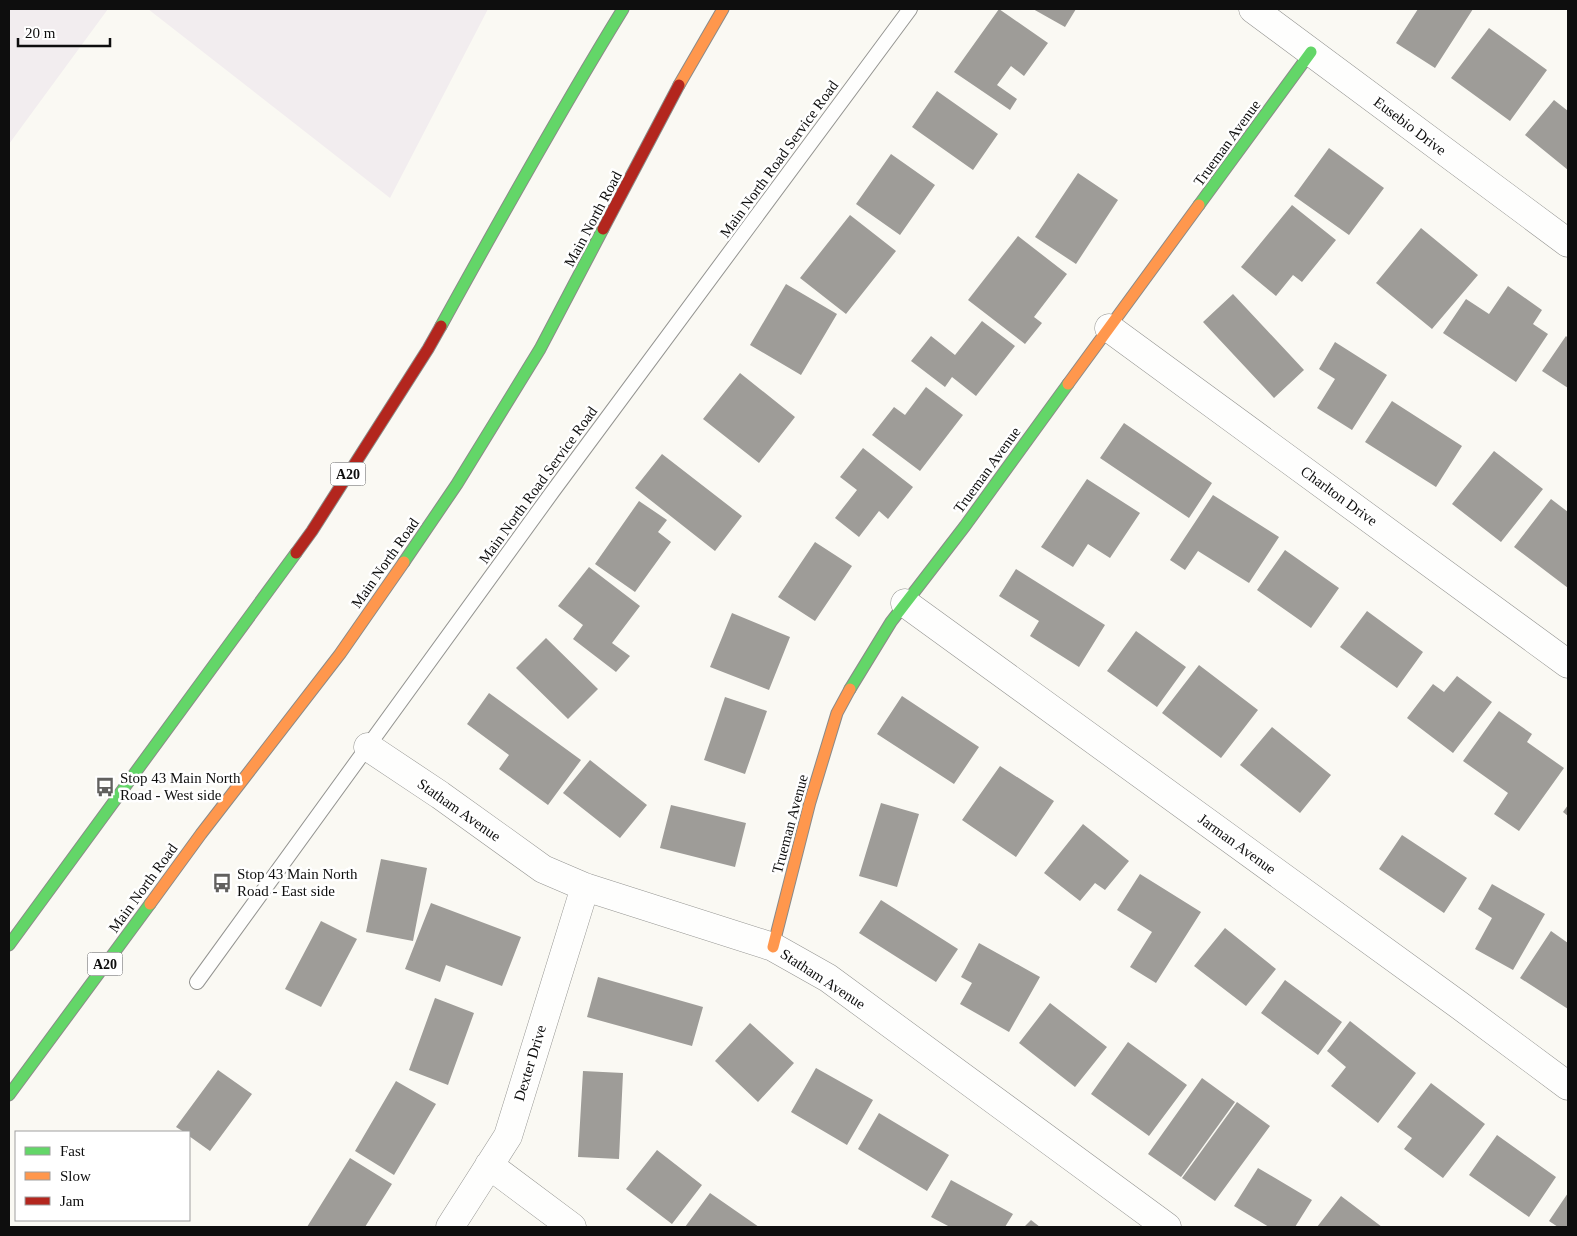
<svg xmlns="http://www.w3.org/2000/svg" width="1577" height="1236" font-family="Georgia,serif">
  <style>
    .industrial { fill: #f2edef }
    .building { fill: #9e9c98 }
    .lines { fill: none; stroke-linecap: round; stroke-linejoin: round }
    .lane-casing { stroke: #949491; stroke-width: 16 }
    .street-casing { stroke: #949491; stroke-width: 29 }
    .fast-casing { stroke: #8b8a88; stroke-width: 13 }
    .slow-casing { stroke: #8b8a88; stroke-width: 13 }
    .jam-casing { stroke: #8b8a88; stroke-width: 13 }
    .lane { stroke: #fefefd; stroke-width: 14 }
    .street { stroke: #fefefd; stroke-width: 28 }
    .fast { stroke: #63d668; stroke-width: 11 }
    .slow { stroke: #ff974d; stroke-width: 11 }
    .jam { stroke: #b3261e; stroke-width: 11 }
    .labels { text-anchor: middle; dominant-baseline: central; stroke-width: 5; stroke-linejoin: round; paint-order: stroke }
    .shield { fill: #fff; stroke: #565656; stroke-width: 1 }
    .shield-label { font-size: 14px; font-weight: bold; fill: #0e0e0e }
    .street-label { font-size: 15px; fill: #0e0e0e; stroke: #fff }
    .poi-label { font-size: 15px; fill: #0e0e0e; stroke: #fff; text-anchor: start }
  </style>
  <rect width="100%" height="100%" fill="#faf9f3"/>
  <!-- industrial -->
  <path class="industrial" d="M 9,9 L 108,9 L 9,144 Z
    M 148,9 L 488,9 L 390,198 Z"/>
  <!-- building -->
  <path class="building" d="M 999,9 L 1048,43 L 1024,76 L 1011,66 L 997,85 L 1017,99 L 1010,110 L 954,72 Z
    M 1033,9 L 1076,9 L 1065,27 Z
    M 1418,9 L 1473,9 L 1435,68 L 1396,43 Z
    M 1489,28 L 1547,70 L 1510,121 L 1451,78 Z
    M 937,91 L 998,134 L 973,170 L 912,127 Z
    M 1554,100 L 1568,111 L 1568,170 L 1525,135 Z
    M 1329,148 L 1384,188 L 1349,235 L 1294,196 Z
    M 891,154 L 935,185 L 900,235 L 856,204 Z
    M 1078,173 L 1118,200 L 1076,264 L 1035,237 Z
    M 1292,205 L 1336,240 L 1302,282 L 1293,275 L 1276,296 L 1241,267 Z
    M 850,215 L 896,251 L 846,314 L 800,278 Z
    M 1421,228 L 1478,275 L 1432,329 L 1376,283 Z
    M 1018,236 L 1067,274 L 1034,317 L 1042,323 L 1025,344 L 968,300 Z
    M 786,284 L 837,314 L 801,375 L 750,345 Z
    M 1508,286 L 1542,310 L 1533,324 L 1548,334 L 1516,382 L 1443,333 L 1466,299 L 1489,314 Z
    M 1233,294 L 1304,370 L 1274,398 L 1203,322 Z
    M 982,321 L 1015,346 L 976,396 L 952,377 L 945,387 L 911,361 L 931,336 L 955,355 Z
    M 1566,336 L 1568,338 L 1568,388 L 1542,371 Z
    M 1335,342 L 1387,375 L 1352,430 L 1317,408 L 1335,379 L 1319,369 Z
    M 740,373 L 795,417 L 759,463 L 703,419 Z
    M 926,387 L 963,415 L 920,471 L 872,435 L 894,407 L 905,415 Z
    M 1392,401 L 1462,446 L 1436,487 L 1365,442 Z
    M 1124,423 L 1212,483 L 1189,518 L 1100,458 Z
    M 863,448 L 913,487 L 888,519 L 879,511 L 859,537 L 835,518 L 857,490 L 840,477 Z
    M 1494,451 L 1543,489 L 1501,542 L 1452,504 Z
    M 662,454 L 742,516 L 715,551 L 635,488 Z
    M 1087,479 L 1140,513 L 1110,558 L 1088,544 L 1073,567 L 1041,547 Z
    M 1213,495 L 1279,537 L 1249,583 L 1198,551 L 1185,570 L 1170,560 Z
    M 1551,499 L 1568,512 L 1568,588 L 1514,547 Z
    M 639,501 L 667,520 L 658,532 L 671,542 L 635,592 L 595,564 Z
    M 815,542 L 852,566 L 815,621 L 778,597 Z
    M 1285,550 L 1339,588 L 1311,628 L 1257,590 Z
    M 589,567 L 640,606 L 612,643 L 630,656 L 616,672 L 573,639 L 583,625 L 558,606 Z
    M 1016,569 L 1105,625 L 1079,667 L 1030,636 L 1039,621 L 999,596 Z
    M 1367,611 L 1423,652 L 1397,688 L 1340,647 Z
    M 732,613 L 790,637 L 769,690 L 710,667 Z
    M 1136,631 L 1186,667 L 1157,707 L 1107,671 Z
    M 546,638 L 598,689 L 568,719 L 516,668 Z
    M 1199,665 L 1258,710 L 1221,758 L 1162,713 Z
    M 1457,676 L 1492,702 L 1453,753 L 1407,718 L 1433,684 L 1444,692 Z
    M 489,693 L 581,760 L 548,805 L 499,769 L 509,755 L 467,724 Z
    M 902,696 L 979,747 L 954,784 L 877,734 Z
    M 725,697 L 767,711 L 745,774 L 704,760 Z
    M 1499,711 L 1532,734 L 1527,742 L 1564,768 L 1519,831 L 1494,814 L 1508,793 L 1463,761 Z
    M 1272,727 L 1331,775 L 1300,813 L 1240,765 Z
    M 590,760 L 647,805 L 620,838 L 563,793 Z
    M 1000,766 L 1054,801 L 1016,857 L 962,820 Z
    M 881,803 L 919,814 L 897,887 L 859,876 Z
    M 671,805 L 746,823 L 735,867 L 660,848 Z
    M 1568,805 L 1568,816 L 1563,812 Z
    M 1083,824 L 1129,861 L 1105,890 L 1095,883 L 1080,901 L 1044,873 Z
    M 1402,835 L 1467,878 L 1444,913 L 1379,869 Z
    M 381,859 L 427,868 L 413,941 L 366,932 Z
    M 1140,874 L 1201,912 L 1156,983 L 1130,967 L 1152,932 L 1117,910 Z
    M 1492,884 L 1545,914 L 1513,970 L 1475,949 L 1492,918 L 1478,909 Z
    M 881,900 L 958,949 L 936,982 L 859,933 Z
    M 431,903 L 521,937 L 502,986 L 446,965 L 440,982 L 405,969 Z
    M 321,921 L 357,939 L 321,1007 L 285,989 Z
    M 1225,928 L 1276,969 L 1246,1006 L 1194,966 Z
    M 1551,931 L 1568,943 L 1568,1009 L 1520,978 Z
    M 979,943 L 1040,977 L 1009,1032 L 960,1004 L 972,983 L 961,977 Z
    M 598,977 L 703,1007 L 692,1046 L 587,1017 Z
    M 1285,980 L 1342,1022 L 1318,1055 L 1261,1013 Z
    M 435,998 L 474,1013 L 448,1085 L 409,1070 Z
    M 1050,1003 L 1107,1047 L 1075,1087 L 1019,1043 Z
    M 1350,1021 L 1416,1073 L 1378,1123 L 1331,1086 L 1346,1067 L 1327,1051 Z
    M 750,1023 L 794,1063 L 758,1102 L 715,1061 Z
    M 1128,1042 L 1187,1085 L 1149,1136 L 1091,1094 Z
    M 816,1068 L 873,1100 L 847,1145 L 791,1112 Z
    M 218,1070 L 252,1094 L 210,1151 L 189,1136 L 189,1132 L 184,1132 L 176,1127 Z
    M 583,1071 L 623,1073 L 619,1159 L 578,1157 Z
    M 1202,1078 L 1235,1102 L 1181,1177 L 1148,1154 Z
    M 396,1081 L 436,1104 L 394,1175 L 355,1151 Z
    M 1431,1083 L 1485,1124 L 1443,1178 L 1404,1149 L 1412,1138 L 1397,1127 Z
    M 1237,1102 L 1270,1126 L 1215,1201 L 1182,1178 Z
    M 879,1113 L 949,1155 L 927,1191 L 858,1149 Z
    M 1497,1135 L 1556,1177 L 1529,1217 L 1469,1175 Z
    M 657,1150 L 702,1185 L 672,1224 L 626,1189 Z
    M 350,1158 L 392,1184 L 365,1227 L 307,1227 Z
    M 1258,1168 L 1312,1200 L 1295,1227 L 1269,1227 L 1234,1206 Z
    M 951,1180 L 1013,1214 L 1005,1227 L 950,1227 L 931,1217 Z
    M 710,1193 L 759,1227 L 685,1227 Z
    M 1568,1193 L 1568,1227 L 1558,1227 L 1549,1221 Z
    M 1341,1196 L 1382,1227 L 1317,1227 Z
    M 1031,1220 L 1040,1227 L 1024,1227 Z"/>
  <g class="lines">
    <defs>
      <path id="lane" d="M 197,982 L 553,491 L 910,9"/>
      <path id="street" d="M 1253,9 L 1568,243
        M 1109,328 L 1568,664
        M 905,603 L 1459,1005 L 1568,1086
        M 368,747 L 440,795 L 543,869 L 585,887 L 773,947 L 828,978 L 1167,1227
        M 489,1165 L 572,1227
        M 450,1227 L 508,1136 L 585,887"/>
      <path id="fast" d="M 1199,205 L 1311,52
        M 441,326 C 500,219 559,113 623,9
        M 404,562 L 457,484 L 540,349 L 603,229
        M 850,689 L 891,622 L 965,526 L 1068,384
        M 9,945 L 296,553
        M 9,1095 L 150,904"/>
      <path id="slow" d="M 679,85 L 723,9
        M 1068,384 L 1199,205
        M 150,904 L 201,834 L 340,654 L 404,562
        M 773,947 L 810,802 L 837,713 L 850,689"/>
      <path id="jam" d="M 603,229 L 679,85
        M 296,553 L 312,531 L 428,349 L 441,326"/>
    </defs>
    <!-- lane casing -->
    <use href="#lane" class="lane-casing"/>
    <!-- street casing -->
    <use href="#street" class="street-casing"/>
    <!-- fast casing -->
    <use href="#fast" class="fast-casing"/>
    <!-- slow casing -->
    <use href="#slow" class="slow-casing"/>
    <!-- jam casing -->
    <use href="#jam" class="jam-casing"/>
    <!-- lane -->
    <use href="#lane" class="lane"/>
    <!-- street -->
    <use href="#street" class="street"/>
    <!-- fast -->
    <use href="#fast" class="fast"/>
    <!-- slow -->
    <use href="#slow" class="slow"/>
    <!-- jam -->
    <use href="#jam" class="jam"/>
  </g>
  <!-- icons -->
  <defs>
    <symbol id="bus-bare" viewBox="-9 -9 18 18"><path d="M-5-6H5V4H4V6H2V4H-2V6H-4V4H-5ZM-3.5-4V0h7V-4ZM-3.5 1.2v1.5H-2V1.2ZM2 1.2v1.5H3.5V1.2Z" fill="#61605e" stroke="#fff" stroke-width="2.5" paint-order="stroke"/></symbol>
  </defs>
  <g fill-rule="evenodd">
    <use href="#bus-bare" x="91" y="773" width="28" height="28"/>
    <use href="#bus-bare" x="208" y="869" width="28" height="28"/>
  </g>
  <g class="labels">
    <!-- shield labels -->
    <g class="shield">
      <rect x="330.5" y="462.5" width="35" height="23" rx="4"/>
      <rect x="87.5" y="952.5" width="35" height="23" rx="4"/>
    </g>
    <g class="shield-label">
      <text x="348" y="474">A20</text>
      <text x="105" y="964">A20</text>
    </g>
    <!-- street labels -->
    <g class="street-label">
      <text transform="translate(1410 126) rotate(37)">Eusebio Drive</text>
      <text transform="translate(1227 143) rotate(-54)">Trueman Avenue</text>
      <text transform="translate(779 159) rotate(-54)">Main North Road Service Road</text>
      <text transform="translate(593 219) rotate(-62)">Main North Road</text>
      <text transform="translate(987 470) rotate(-54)">Trueman Avenue</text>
      <text transform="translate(538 485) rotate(-54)">Main North Road Service Road</text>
      <text transform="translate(1339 496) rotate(36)">Charlton Drive</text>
      <text transform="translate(385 563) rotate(-55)">Main North Road</text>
      <text transform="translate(459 810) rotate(35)">Statham Avenue</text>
      <text transform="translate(790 824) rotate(-75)">Trueman Avenue</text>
      <text transform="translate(1237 844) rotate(36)">Jarman Avenue</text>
      <text transform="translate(143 888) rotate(-54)">Main North Road</text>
      <text transform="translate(823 979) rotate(33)">Statham Avenue</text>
      <text transform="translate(530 1063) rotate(-73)">Dexter Drive</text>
    </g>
    <!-- poi labels -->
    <g class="poi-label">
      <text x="120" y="778">Stop 43 Main North<tspan x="120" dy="17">Road - West side</tspan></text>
      <text x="237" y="874">Stop 43 Main North<tspan x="237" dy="17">Road - East side</tspan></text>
    </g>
  </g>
  <!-- border -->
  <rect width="1577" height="1236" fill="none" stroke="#0e0e0e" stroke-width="20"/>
  <!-- legend -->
  <rect x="15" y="1131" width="175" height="90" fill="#ffffff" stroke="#9f9f9f"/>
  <rect x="25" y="1147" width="25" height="8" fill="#63d668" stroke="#9f9f9f"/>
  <text x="60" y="1156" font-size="15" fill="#0e0e0e">Fast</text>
  <rect x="25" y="1172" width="25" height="8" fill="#ff974d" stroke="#9f9f9f"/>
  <text x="60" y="1181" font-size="15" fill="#0e0e0e">Slow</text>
  <rect x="25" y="1197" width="25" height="8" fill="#b3261e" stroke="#9f9f9f"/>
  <text x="60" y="1206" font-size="15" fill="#0e0e0e">Jam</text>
  <!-- scale -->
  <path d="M18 38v8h92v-8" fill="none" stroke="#0e0e0e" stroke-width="2.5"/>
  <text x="25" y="38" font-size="15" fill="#0e0e0e" stroke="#ffffff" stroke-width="4" paint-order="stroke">20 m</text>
</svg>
